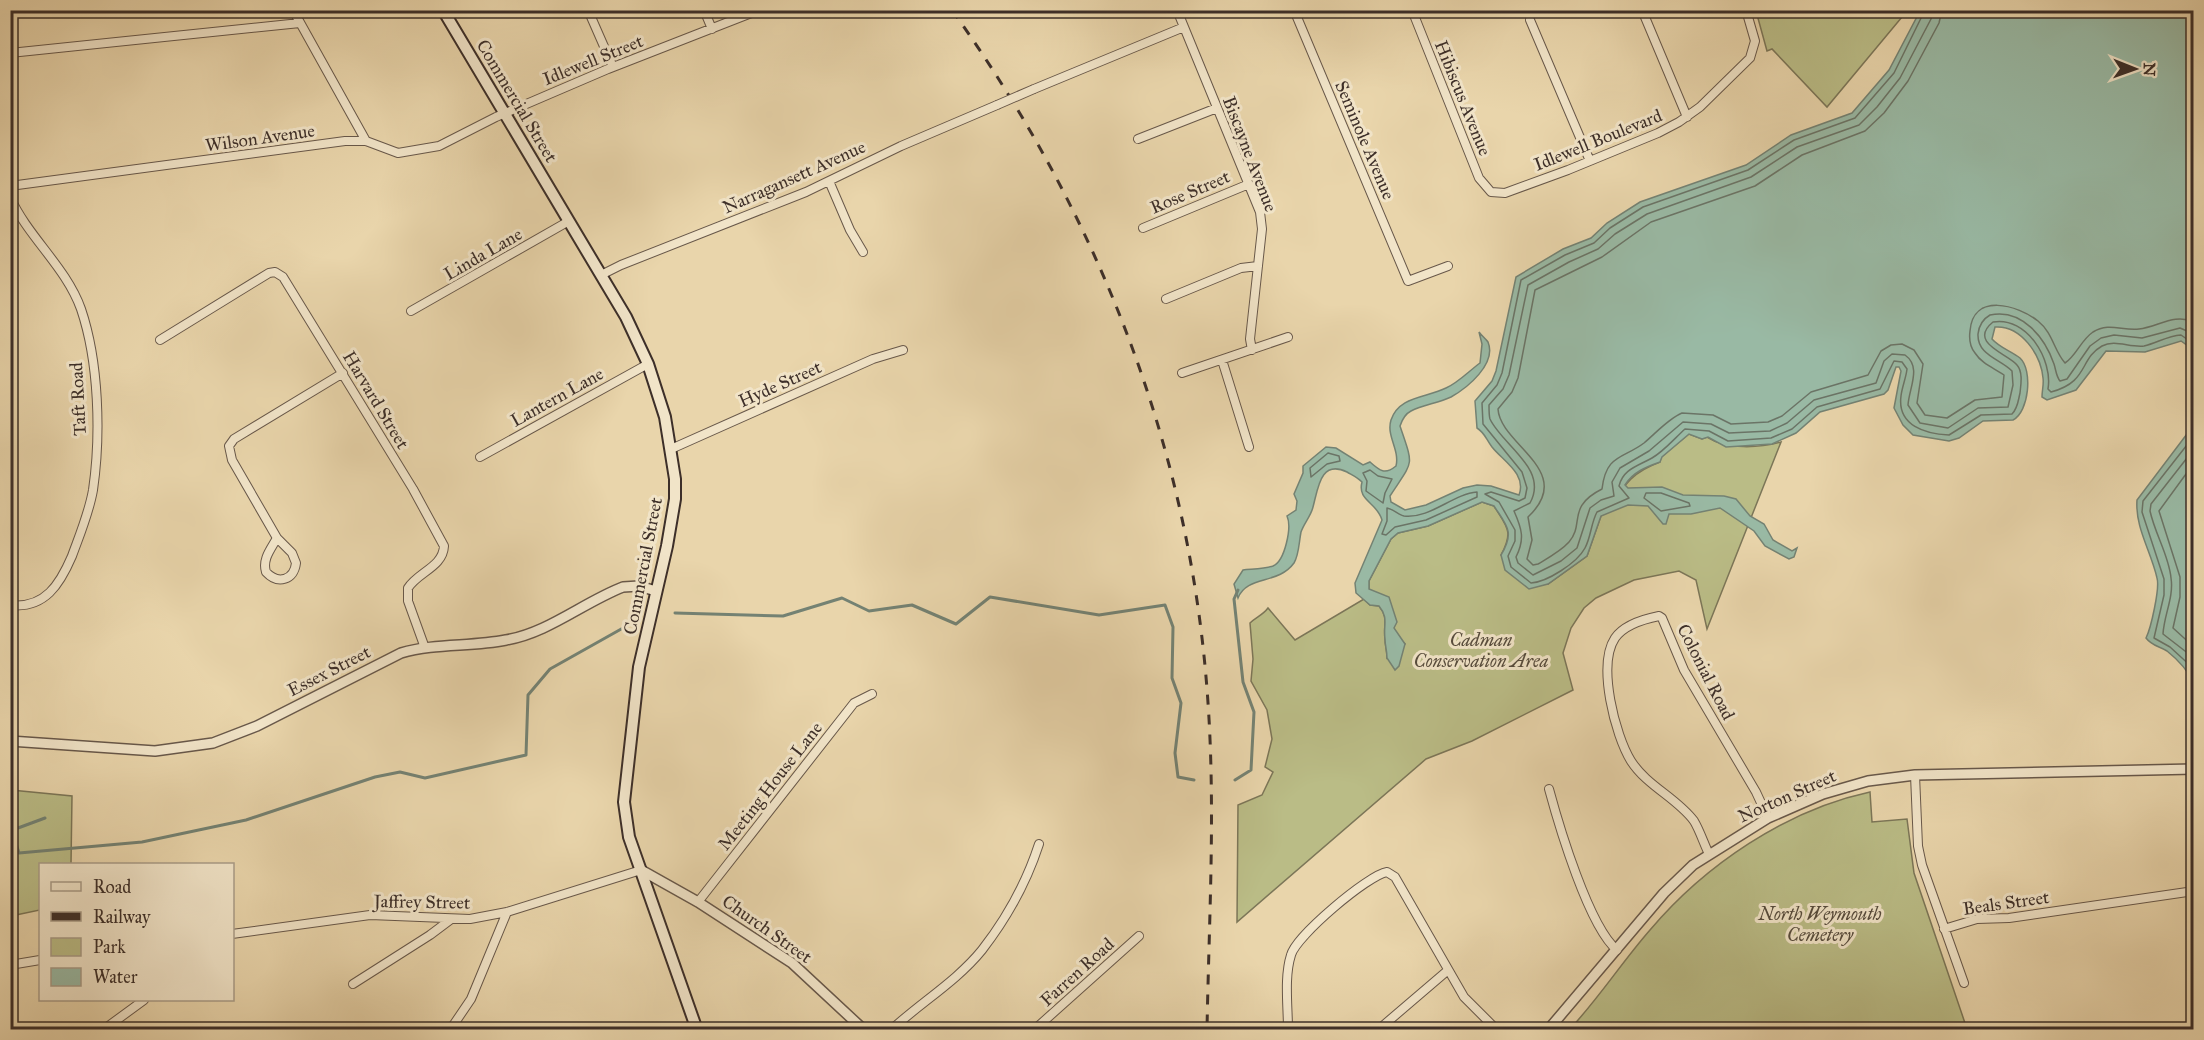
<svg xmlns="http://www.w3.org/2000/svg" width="2204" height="1040" font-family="'IM FELL Great Primer',serif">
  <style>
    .green { fill: #babc86; stroke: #7c7658; stroke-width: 1.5 }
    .water { fill: #99b9a4; stroke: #748273; stroke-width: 1.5 }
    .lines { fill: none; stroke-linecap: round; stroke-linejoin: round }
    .shore { stroke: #6b7466; stroke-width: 1.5 }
    .stream { stroke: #748273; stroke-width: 3 }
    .minor-casing { stroke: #68584a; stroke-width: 10 }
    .tertiary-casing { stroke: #68584a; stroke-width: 12 }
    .secondary-casing { stroke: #3d2f29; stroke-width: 14 }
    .minor { stroke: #f1e4c8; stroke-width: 8 }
    .tertiary { stroke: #f1e4c8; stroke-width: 9 }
    .secondary { stroke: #f1e4c8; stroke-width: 10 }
    .rail { stroke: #3d2f29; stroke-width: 3; stroke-dasharray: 10 10; stroke-linecap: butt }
    .minor-bridge-casing { stroke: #68584a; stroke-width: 10; stroke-linecap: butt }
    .minor-bridge { stroke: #f1e4c8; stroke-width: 8 }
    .labels { text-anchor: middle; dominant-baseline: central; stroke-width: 6; stroke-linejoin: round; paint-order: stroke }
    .street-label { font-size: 18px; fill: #3d2f29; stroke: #f1e4c8 }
    .park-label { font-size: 18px; font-style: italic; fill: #564b3c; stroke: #f1e4c8 }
  </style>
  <rect width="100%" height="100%" fill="#e9d5ab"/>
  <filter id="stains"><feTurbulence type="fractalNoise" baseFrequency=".00333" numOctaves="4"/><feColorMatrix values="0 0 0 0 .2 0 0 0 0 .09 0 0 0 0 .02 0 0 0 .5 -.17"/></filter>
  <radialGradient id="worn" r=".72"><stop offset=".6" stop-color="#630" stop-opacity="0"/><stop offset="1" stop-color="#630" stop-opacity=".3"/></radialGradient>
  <!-- green -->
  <path class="green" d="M 1756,11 L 1907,11 L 1827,107 L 1772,49 L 1767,51 Z
    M 1689,434 L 1702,439 L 1707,437 C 1727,450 1759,448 1781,442 L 1707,629 L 1696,580 L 1679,571 L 1634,580 L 1596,598 L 1584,608 L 1571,628 L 1563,653 L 1573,690 L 1472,741 L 1426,759 L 1237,922 L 1238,805 L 1262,795 L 1273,772 L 1265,767 L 1272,739 L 1267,710 L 1251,681 L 1253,659 L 1250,623 C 1256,617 1263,615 1268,608 L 1295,640 L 1364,599 L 1370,605 L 1379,606 C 1389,618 1383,625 1385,639 C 1385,646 1387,650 1387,658 L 1405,644 L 1395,634 L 1389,598 L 1369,590 L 1369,581 L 1391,539 L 1398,533 L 1428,526 L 1482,502 L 1494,506 C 1507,527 1514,531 1501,555 L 1548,584 L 1587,556 L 1601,516 L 1607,512 C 1624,486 1630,473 1660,462 L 1661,457 Z
    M 11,790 L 72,796 L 71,864 L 40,864 L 40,910 L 11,916 Z
    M 1870,792 L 1872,822 L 1907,819 L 1914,873 L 1967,1029 L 1570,1029 C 1599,998 1622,962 1650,930 C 1705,865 1786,810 1870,792 Z"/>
  <!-- water -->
  <path class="water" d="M 1920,11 L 2193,11 L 2193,361 L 2188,346 L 2181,341 L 2145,352 L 2106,351 L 2076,390 L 2047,400 L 2042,397 C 2042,390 2044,384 2043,378 C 2041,355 2021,325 1995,327 L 1992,339 C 2000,348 2011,351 2020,358 C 2033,370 2029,412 2013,420 L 1983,421 L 1959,438 L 1949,441 L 1913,435 L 1903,425 L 1894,408 L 1901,371 L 1899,367 L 1896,367 L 1888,390 L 1884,394 L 1820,412 L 1796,433 L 1772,444 L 1726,447 L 1708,437 L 1702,439 L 1689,434 L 1662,457 L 1660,462 C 1646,467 1633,472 1625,485 L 1628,488 L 1662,487 L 1683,495 L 1724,496 L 1736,499 L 1750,516 L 1764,524 L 1773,540 L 1792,551 L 1797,548 L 1794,557 L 1789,559 L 1765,546 L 1754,531 L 1720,508 L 1691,514 L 1669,514 L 1666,524 L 1663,524 L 1648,506 L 1628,505 L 1601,516 L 1587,556 L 1548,584 L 1529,589 L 1505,570 L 1501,555 C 1515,532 1507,526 1494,506 L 1482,502 L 1428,526 L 1398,533 L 1391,539 L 1369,581 L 1369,589 L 1389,597 L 1397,622 L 1394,628 L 1405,644 L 1399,666 L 1395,670 L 1387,658 C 1387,650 1385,646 1385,639 C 1383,625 1389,618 1379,606 L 1370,605 L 1356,593 L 1355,583 L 1382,520 C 1377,502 1357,501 1362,482 C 1357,477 1352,475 1347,472 C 1320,459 1318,489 1313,507 C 1311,516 1304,523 1301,532 C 1299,542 1299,555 1294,563 C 1278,585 1247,575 1238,598 L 1234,584 L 1243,570 C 1252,569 1264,569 1273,566 C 1285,561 1292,527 1287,516 L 1296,510 L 1297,501 L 1294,494 L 1303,473 L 1303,466 L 1326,447 L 1336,448 L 1363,465 L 1370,462 C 1380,471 1385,475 1396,466 C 1400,450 1386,436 1391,420 C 1399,396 1426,398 1446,388 C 1458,383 1469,371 1480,363 L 1482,344 L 1479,332 C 1481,335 1486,339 1488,342 C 1497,364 1467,388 1451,397 C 1438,403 1423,405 1411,411 C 1405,414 1402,420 1400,426 C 1414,468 1414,459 1390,496 L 1391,502 L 1405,510 L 1426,505 L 1463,488 L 1477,485 L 1491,486 L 1519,495 C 1527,474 1503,461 1492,447 C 1486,439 1485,433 1477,428 L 1475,401 L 1492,381 L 1496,371 L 1516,277 L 1563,249 L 1591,238 L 1607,223 L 1640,202 L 1746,165 L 1791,135 L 1852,113 L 1889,70 Z
    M 2193,426 L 2194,681 L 2193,682 C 2188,671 2177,659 2167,651 C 2159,646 2152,646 2146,638 C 2151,628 2160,588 2157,578 C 2151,551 2135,528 2137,500 Z"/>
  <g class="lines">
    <!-- shore -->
    <path class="shore" d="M 1925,10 L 1894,73 L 1855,118 L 1794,140 L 1748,170 L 1643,207 L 1610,228 L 1594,243 L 1565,255 L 1521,280 L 1502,373 L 1497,385 L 1482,403 L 1483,424 L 1522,472 L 1527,488 L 1525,498 L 1519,501 L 1491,492 L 1485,494 L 1499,502 L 1515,530 L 1515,541 L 1508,556 L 1511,567 L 1531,583 C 1547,582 1577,563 1585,548 C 1591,537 1591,523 1597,512 L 1629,498 L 1619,486 C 1623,469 1638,466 1652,458 C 1663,452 1675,438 1685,429 L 1709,431 L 1728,441 L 1771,438 L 1792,429 L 1817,407 L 1880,389 L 1894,361 L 1902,362 L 1907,369 C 1906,378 1902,387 1901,396 C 1897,426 1926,434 1949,435 L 1981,415 L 2012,414 C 2018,408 2018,401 2020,393 C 2021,384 2023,372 2017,365 C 2009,354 1967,343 1993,322 C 2027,316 2053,360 2048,389 L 2051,392 C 2089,382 2079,359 2102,346 C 2115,339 2130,348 2144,346 C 2157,343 2167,336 2181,335 L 2194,344
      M 1933,10 L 1931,19 L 1900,78 L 1877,107 L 1859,125 L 1797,147 L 1751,177 L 1647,214 L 1615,234 L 1598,249 L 1569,262 L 1528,285 L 1509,375 L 1503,389 L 1489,405 C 1489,409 1489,416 1490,419 C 1502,445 1549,469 1530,503 L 1514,511 C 1522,529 1525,539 1516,557 L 1518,563 L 1533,575 L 1561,561 L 1577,548 L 1590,508 L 1601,500 L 1614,496 L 1612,482 L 1620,468 L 1649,451 L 1683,422 L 1711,424 L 1729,433 L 1770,431 L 1787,423 L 1814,400 L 1876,383 L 1884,361 L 1892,354 L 1905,355 C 1922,367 1909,388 1908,405 L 1920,423 L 1948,428 L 1978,408 L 2008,407 L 2013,385 L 2012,371 C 2000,359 1977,355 1978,334 C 1979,325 1983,319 1990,315 C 2022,308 2045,338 2054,364 C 2056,370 2056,376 2060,381 L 2067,379 L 2090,346 L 2101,338 L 2114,335 L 2142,338 L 2180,328 L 2194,334
      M 1942,10 L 1939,23 L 1908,81 L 1884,113 L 1865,131 L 1802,155 L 1755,186 L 1651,222 L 1602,257 L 1535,290 L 1518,378 L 1512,392 L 1498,409 C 1500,445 1577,471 1528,517 L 1532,540 L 1527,559 L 1533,565 L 1538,564 C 1548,558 1561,551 1569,542 C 1585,524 1566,507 1602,489 C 1606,454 1623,459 1644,443 C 1656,433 1668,419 1682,413 L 1713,415 L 1731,424 L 1768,422 L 1782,416 L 1811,392 L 1868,375 L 1881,351 L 1891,345 L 1902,344 L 1914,350 L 1923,364 L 1917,403 L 1925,415 L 1947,418 L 1975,400 L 2002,397 L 2004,375 C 1994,368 1982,364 1975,353 C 1970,347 1969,339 1970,331 C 1973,292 2018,305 2038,321 C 2053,333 2054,351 2065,363 C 2076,356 2081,340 2093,332 C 2109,322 2122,331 2139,329 C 2158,327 2174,313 2194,322
      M 2194,436 L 2143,501 L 2142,512 L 2164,579 L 2164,595 L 2154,638 L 2170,647 L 2194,669
      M 2194,449 L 2151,504 L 2150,511 C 2155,534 2169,556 2171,578 C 2174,597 2164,615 2163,634 L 2194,658
      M 1328,453 L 1339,456 L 1340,461 L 1327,464 L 1311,477 L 1310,468 Z
      M 2194,463 L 2159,511 L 2180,577 L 2180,597 L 2173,628 L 2194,647
      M 1370,470 L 1378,476 L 1392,479 L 1385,493 L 1383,503 L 1366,491 L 1367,481 L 1363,473 Z
      M 1477,492 L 1477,497 L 1426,520 L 1395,527 L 1386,535 L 1382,534 L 1387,521 L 1387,508 C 1393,509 1399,515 1404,516 C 1430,519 1453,494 1477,492 Z
      M 1646,493 L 1661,493 L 1689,503 L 1690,506 L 1661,511 L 1644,498 Z"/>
    <!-- stream -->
    <path class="stream" d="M 675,613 L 783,616 L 842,598 L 869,611 L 912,605 L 956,624 L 990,597 L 1099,615 L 1165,605 L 1173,627 L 1172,678 L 1181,703 L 1175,753 L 1178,777 L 1194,780
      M 1235,780 L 1251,770 L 1254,712 L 1243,682 L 1234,599 L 1238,590
      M 10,825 L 19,853 L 142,842 L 246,820 L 375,777 L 400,772 L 425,778 L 526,755 L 528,695 L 550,669 L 623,628
      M 10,831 L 45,818"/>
    <defs>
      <path id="minor" d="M 293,10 L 366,141
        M 588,10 L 613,67
        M 704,10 L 712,29
        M 1177,10 L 1260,212 L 1262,229 L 1250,339 L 1252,350
        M 1294,10 L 1408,281 L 1448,266
        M 1412,10 L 1479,178 L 1491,192 L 1505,193 L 1568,170 L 1658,133 L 1679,122 L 1700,107 L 1750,58 L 1755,41 L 1746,10
        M 1642,10 L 1687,117
        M 1530,20 L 1590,161
        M 10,53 L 300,23
        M 1034,89 L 1184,27
        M 1138,139 L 1217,108
        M 829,181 L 850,230 L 863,252
        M 10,186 L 345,141 L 366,141 L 398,153 L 439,146 L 496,117 L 608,69 L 759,10
        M 10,197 C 28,237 66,267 81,309 C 99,362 101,435 93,490 C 89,513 80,534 72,556 C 60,584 45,609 10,605
        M 1143,228 L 1249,184
        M 601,275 L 621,265 L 806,192 L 901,146 L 997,105
        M 1166,299 L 1241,268 L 1258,266
        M 411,311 L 569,221
        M 160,340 L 269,273 L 275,272 L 283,277 L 413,489 L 444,546 C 443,567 418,572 408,588 L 408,601 L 425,648
        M 1222,360 L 1249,447
        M 1182,373 L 1288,337
        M 671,449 L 873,359 L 903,350
        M 480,457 L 648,364
        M 277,538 L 292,553 L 296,563 C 294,580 278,585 266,572 C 262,559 271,549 277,538 L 232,460 L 229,446 L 234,439 L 343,373
        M 1915,775 L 1918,846 L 1922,865 L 1964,983
        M 1549,789 C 1559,826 1589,927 1617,950
        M 1709,854 C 1704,844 1700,831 1694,821 C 1677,798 1647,786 1631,761 C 1615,735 1597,665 1615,638 C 1624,625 1644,619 1659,616 L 1662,618 L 1684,670 L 1756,792 L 1768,818
        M 698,902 L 854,703 L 872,694
        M 1944,929 L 1977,919 L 2009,918 L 2194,891
        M 232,934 L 370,915 L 470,919 L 507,912 L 641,870
        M 10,965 L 40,960
        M 353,984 L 430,935 L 450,920
        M 103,1030 L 144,1000
        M 450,1030 L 471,999 L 507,912
        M 680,1030 L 695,1025
        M 891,1030 C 920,1003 957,981 982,950 C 1006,919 1027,881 1039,844
        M 1034,1030 L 1139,936
        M 1288,1030 C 1288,1006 1284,977 1291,955 C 1296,936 1368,875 1387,872 L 1395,877 L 1464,997 L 1497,1030
        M 1378,1030 L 1447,971"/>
      <path id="tertiary" d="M 10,741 L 155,751 L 213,743 L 257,726 L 401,653 C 435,643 471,647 506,640 C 548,633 584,602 623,587 L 639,586 L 656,591
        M 641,870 L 698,902 L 792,963 L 864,1030
        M 1548,1030 L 1664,893 L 1693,865 L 1768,818 L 1823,794 L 1868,781 L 1915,775 L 2194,769"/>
      <path id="secondary" d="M 443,10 L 626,317 L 648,364 L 665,417 L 675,479 L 675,499 L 667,546 L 639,667 L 624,802 L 629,837 L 697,1030"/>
    </defs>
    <!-- minor casing -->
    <use href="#minor" class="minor-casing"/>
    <!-- tertiary casing -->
    <use href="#tertiary" class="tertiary-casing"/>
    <!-- secondary casing -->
    <use href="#secondary" class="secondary-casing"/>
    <!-- minor -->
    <use href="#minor" class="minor"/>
    <!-- tertiary -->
    <use href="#tertiary" class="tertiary"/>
    <!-- secondary -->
    <use href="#secondary" class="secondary"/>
    <!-- rail -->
    <path class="rail" d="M 952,10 C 1096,211 1188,442 1207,689 C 1216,802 1209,916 1207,1030"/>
    <defs>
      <path id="minor-bridge" d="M 997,105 L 1034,89"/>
    </defs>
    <!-- minor-bridge casing -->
    <use href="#minor-bridge" class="minor-bridge-casing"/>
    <!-- minor-bridge -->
    <use href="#minor-bridge" class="minor-bridge"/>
  </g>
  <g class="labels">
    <!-- street labels -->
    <g class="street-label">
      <text transform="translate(593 60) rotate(-22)">Idlewell Street</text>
      <text transform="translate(1463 98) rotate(68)">Hibiscus Avenue</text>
      <text transform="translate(517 101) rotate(59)">Commercial Street</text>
      <text transform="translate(260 138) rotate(-8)">Wilson Avenue</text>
      <text transform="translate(1365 140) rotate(67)">Seminole Avenue</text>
      <text transform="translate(1598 140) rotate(-22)">Idlewell Boulevard</text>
      <text transform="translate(1250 154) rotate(69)">Biscayne Avenue</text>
      <text transform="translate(794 177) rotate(-24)">Narragansett Avenue</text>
      <text transform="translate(1190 192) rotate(-23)">Rose Street</text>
      <text transform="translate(483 254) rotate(-30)">Linda Lane</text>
      <text transform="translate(780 384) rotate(-24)">Hyde Street</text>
      <text transform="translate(557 397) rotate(-29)">Lantern Lane</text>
      <text transform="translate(78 399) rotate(-93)">Taft Road</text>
      <text transform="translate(376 400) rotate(59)">Harvard Street</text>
      <text transform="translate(643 566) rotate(-79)">Commercial Street</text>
      <text transform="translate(329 671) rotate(-27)">Essex Street</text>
      <text transform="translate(1706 672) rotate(63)">Colonial Road</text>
      <text transform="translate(770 786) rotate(-52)">Meeting House Lane</text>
      <text transform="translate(1787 796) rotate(-24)">Norton Street</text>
      <text transform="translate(422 902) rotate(1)">Jaffrey Street</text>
      <text transform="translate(2006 903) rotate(-8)">Beals Street</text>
      <text transform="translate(767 929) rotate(35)">Church Street</text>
      <text transform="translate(1077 972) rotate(-42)">Farren Road</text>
    </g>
    <!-- park labels -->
    <g class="park-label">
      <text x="1481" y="640">Cadman<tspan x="1481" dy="21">Conservation Area</tspan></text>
      <text x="1820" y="914">North Weymouth<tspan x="1820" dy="21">Cemetery</tspan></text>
    </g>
  </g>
  <!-- margin -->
  <rect width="2204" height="1040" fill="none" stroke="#e9d5ab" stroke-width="36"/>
  <rect x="12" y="12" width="2180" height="1016" fill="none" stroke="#3d2f29" stroke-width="3"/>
  <rect x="18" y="18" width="2168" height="1004" fill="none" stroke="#3d2f29" stroke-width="1.5"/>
  <!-- legend -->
  <rect x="39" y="863" width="195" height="138" fill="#f1e4c8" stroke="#a99c88" stroke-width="1.5"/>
  <rect x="51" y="882" width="30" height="9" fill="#f1e4c8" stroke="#a99c88" stroke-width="1.5"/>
  <text x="93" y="893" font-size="18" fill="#3d2f29">Road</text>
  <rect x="51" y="912" width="30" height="9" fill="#3d2f29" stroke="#a99c88" stroke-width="1.5"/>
  <text x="93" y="923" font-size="18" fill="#3d2f29">Railway</text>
  <rect x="51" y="938" width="30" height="18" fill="#babc86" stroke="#a99c88" stroke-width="1.5"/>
  <text x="93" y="953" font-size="18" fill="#3d2f29">Park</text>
  <rect x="51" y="968" width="30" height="18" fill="#99b9a4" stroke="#a99c88" stroke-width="1.5"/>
  <text x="93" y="983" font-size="18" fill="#3d2f29">Water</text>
  <!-- north arrow -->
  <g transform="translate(2135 69) rotate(91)" stroke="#f1e4c8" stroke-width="4.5" paint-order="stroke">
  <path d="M0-4.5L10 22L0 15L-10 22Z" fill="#3d2f29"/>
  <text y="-9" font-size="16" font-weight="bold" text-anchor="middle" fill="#3d2f29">N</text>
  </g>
  <rect width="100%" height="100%" filter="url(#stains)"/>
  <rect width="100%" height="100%" fill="url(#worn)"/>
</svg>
